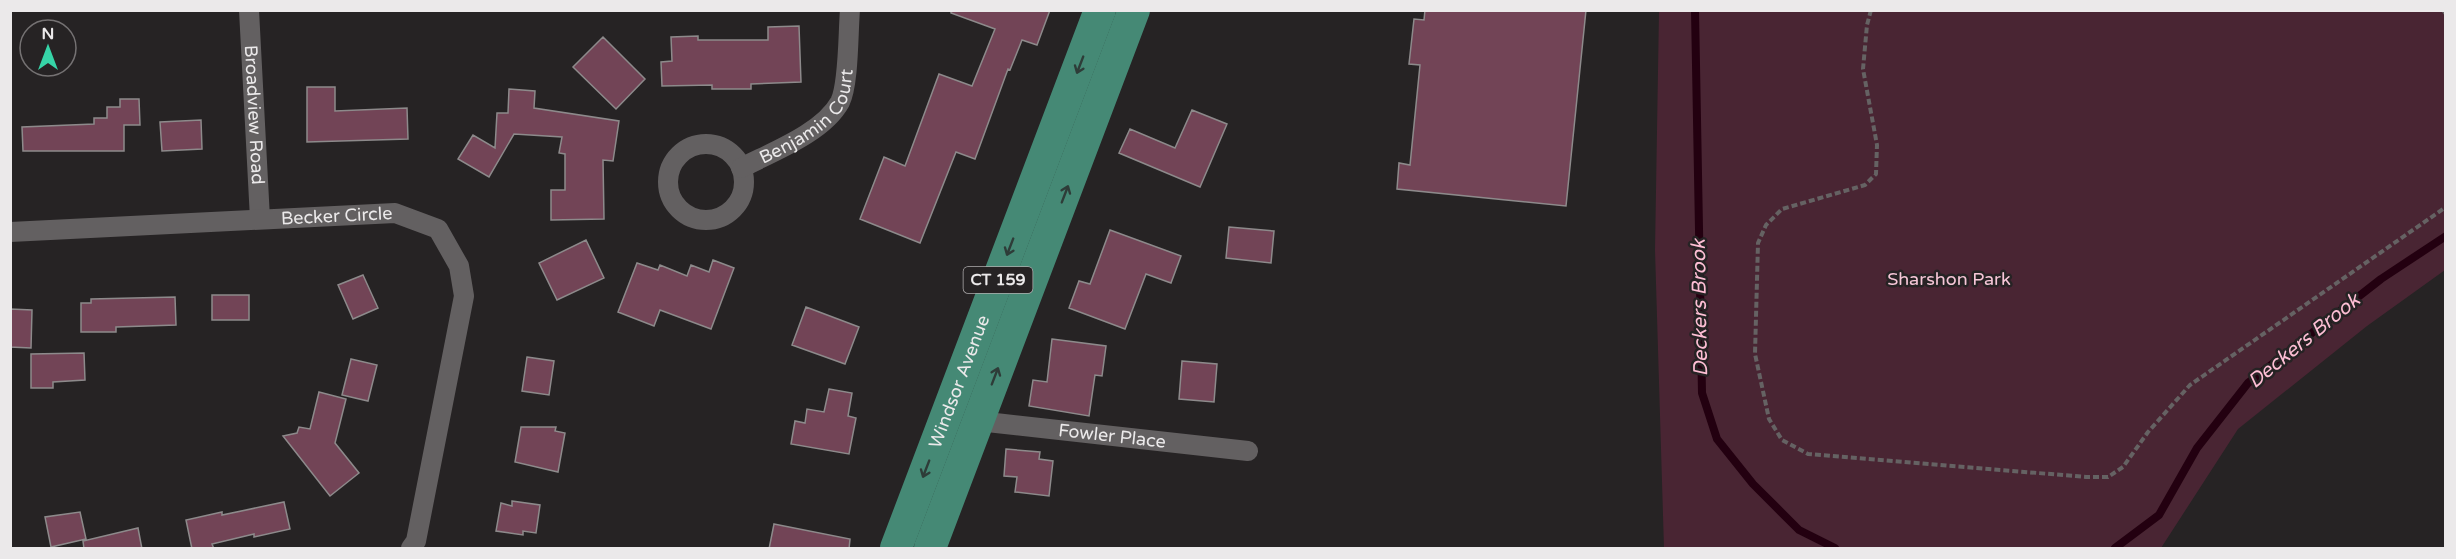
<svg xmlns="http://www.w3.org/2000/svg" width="2456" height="559" font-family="'Varela Round',sans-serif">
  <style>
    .green { fill: #492533 }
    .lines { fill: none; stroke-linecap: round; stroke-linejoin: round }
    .stream { stroke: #230010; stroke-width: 8 }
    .building { fill: #724456; stroke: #8d8a8b; stroke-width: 1.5 }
    .path { stroke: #656263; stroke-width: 4; stroke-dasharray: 6 3; stroke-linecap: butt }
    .minor { stroke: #636061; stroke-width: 20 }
    .primary { stroke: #458975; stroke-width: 32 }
    .oneway { stroke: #2e3c38 }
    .labels { text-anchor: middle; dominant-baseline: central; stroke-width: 5; stroke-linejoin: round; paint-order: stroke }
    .shield { fill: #262324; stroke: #b0aeaf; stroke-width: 1.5 }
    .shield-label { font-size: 16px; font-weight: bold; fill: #ebe9ea }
    .street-label { font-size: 18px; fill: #ebe9ea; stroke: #262324 }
    .park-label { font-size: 18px; fill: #f6c6d7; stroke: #262324 }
    .water-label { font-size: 20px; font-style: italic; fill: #fdbed4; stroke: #262324 }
  </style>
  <rect width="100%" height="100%" fill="#262324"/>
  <!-- green -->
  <path class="green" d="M 1659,11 L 2445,11 L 2445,270 L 2367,326 L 2238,429 L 2161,548 L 1664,548 L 1655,250 Z"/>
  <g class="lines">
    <!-- stream -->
    <path class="stream" d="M 1695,10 L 1702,393 L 1717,439 L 1753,484 L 1799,530 L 1835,548
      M 2115,548 L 2159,515 L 2197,448 L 2248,383 L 2381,279 L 2446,236"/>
  </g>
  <!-- building -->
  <path class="building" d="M 951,10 L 1050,10 L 1037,45 L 1022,40 L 1010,70 L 1008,69 L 975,159 L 956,152 L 920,243 L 860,219 L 884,157 L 905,166 L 939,74 L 972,86 L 995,29 L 951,13 Z
    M 1425,10 L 1586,10 L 1566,206 L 1397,189 L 1399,163 L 1410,165 L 1420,65 L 1409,64 L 1414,19 L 1424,20 Z
    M 799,26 L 801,82 L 751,84 L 751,89 L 712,89 L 712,85 L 662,86 L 661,62 L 672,61 L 671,37 L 698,36 L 698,40 L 768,40 L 768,27 Z
    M 603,37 L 645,79 L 616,109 L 573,67 Z
    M 307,87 L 335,87 L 335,111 L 407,108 L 408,139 L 307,142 Z
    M 509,89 L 535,91 L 534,108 L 619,121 L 613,161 L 603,160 L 604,219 L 551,220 L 551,190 L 565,190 L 565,154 L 559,153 L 562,137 L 514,134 L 489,177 L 458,159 L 473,135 L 495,148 L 497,113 L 508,113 Z
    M 120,99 L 139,99 L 140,125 L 124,125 L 124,151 L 23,151 L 22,127 L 94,124 L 94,118 L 107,118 L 107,107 L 120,107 Z
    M 1192,110 L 1227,124 L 1200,187 L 1119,153 L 1130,129 L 1175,148 Z
    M 201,120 L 202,149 L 162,151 L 160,122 Z
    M 1229,227 L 1274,231 L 1271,263 L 1226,258 Z
    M 1110,230 L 1181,256 L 1171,283 L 1146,274 L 1125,329 L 1069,308 L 1079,281 L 1090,284 Z
    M 586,240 L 604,278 L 557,300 L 539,263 Z
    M 713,260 L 734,268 L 711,329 L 660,310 L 654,326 L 618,312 L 637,263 L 658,270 L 660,265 L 687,276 L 691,265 L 709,272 Z
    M 363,275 L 378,308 L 353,319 L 338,285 Z
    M 212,295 L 249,295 L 249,320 L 212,320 Z
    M 175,297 L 176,325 L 116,327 L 116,332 L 81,332 L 81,303 L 91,303 L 91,299 Z
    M 806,307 L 859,327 L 845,364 L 792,345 Z
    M 10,309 L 32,310 L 31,348 L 10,347 Z
    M 1052,339 L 1106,346 L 1102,376 L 1095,375 L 1089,416 L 1029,406 L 1033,380 L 1047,382 Z
    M 84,353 L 85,380 L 53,382 L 53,388 L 31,388 L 31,354 Z
    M 527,357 L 554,361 L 549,395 L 522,391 Z
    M 351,359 L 377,365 L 368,401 L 342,395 Z
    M 1182,361 L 1217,364 L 1214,402 L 1179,399 Z
    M 829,389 L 852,393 L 848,416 L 856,418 L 849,454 L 791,444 L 795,421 L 805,423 L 807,409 L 824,412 Z
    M 319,392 L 346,399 L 335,443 L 359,473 L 330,496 L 283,436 L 297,433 L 299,427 L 310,429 Z
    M 521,427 L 556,427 L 555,431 L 565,433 L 558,472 L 515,462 Z
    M 1006,449 L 1040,452 L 1039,459 L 1053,461 L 1049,496 L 1015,492 L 1017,477 L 1004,476 Z
    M 512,501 L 540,505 L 536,533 L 523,531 L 523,535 L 496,531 L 501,503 L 512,506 Z
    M 284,502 L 290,529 L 254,537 L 254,534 L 212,544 L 214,549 L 192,549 L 186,520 L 222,512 L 222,515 Z
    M 80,512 L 86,539 L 51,547 L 45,517 Z
    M 774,524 L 850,539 L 849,549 L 769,549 Z
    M 138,528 L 142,549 L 84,549 L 83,541 Z"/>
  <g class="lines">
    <!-- path -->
    <path class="path" d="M 1871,10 L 1867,25 L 1863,69 L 1877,145 L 1876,174 L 1865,185 L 1782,209 L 1766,225 L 1758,243 L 1755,354 L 1769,419 L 1782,440 L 1808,454 L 2086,477 L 2108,477 L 2123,467 L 2148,432 L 2190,385 L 2446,207
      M 2443,10 L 2446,14"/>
    <!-- minor -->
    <g class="minor">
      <path id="s1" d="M 249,10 L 260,219"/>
      <circle cx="706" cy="182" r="38"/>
      <path id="s2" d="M 741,168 C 772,152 823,133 840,102 C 849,84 848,32 850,10"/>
      <path id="s3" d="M 10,232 L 395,213 L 438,229 L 459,266 L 464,296 L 416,541 L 411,548"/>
      <path id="s4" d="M 978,421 L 1248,451"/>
    </g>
    <!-- primary -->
    <g class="primary">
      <path id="s5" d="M 896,548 L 1100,10"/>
      <path d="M 930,548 L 1134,10"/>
    </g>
  </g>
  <!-- one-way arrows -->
  <defs><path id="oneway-shaft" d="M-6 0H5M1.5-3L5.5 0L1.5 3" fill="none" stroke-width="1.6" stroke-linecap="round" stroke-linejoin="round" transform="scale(1.5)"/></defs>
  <g class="oneway">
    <use href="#oneway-shaft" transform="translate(1080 65) rotate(111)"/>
    <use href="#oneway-shaft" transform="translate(1065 194) rotate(-69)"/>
    <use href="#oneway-shaft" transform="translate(1010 247) rotate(111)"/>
    <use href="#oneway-shaft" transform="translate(995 376) rotate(-69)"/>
    <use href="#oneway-shaft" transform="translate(926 469) rotate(111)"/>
  </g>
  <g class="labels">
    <!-- shield labels -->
    <rect class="shield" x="963.5" y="267" width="69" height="26" rx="4.5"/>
    <g class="shield-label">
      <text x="998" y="280">CT 159</text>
    </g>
    <!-- street labels -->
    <g class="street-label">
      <text stroke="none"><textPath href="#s2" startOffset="88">Benjamin Court</textPath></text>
      <text stroke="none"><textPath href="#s1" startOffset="105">Broadview Road</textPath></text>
      <text stroke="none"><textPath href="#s3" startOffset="327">Becker Circle</textPath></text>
      <text stroke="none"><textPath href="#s5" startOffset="178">Windsor Avenue</textPath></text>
      <text stroke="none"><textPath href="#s4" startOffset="135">Fowler Place</textPath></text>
    </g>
    <!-- park labels -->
    <g class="park-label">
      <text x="1949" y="279">Sharshon Park</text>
    </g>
    <!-- water labels -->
    <g class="water-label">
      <text transform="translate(1700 308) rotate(-91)">Deckers Brook</text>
      <text transform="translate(2304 341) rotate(-39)">Deckers Brook</text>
    </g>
  </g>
  <!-- border -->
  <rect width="2456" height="559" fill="none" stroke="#ebe9ea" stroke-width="24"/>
  <!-- north arrow -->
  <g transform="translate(48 48)"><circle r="28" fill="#262324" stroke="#757273" stroke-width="1.5"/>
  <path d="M0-4.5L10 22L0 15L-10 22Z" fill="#36d4a7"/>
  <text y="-9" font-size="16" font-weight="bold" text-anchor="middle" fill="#ebe9ea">N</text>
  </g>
</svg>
